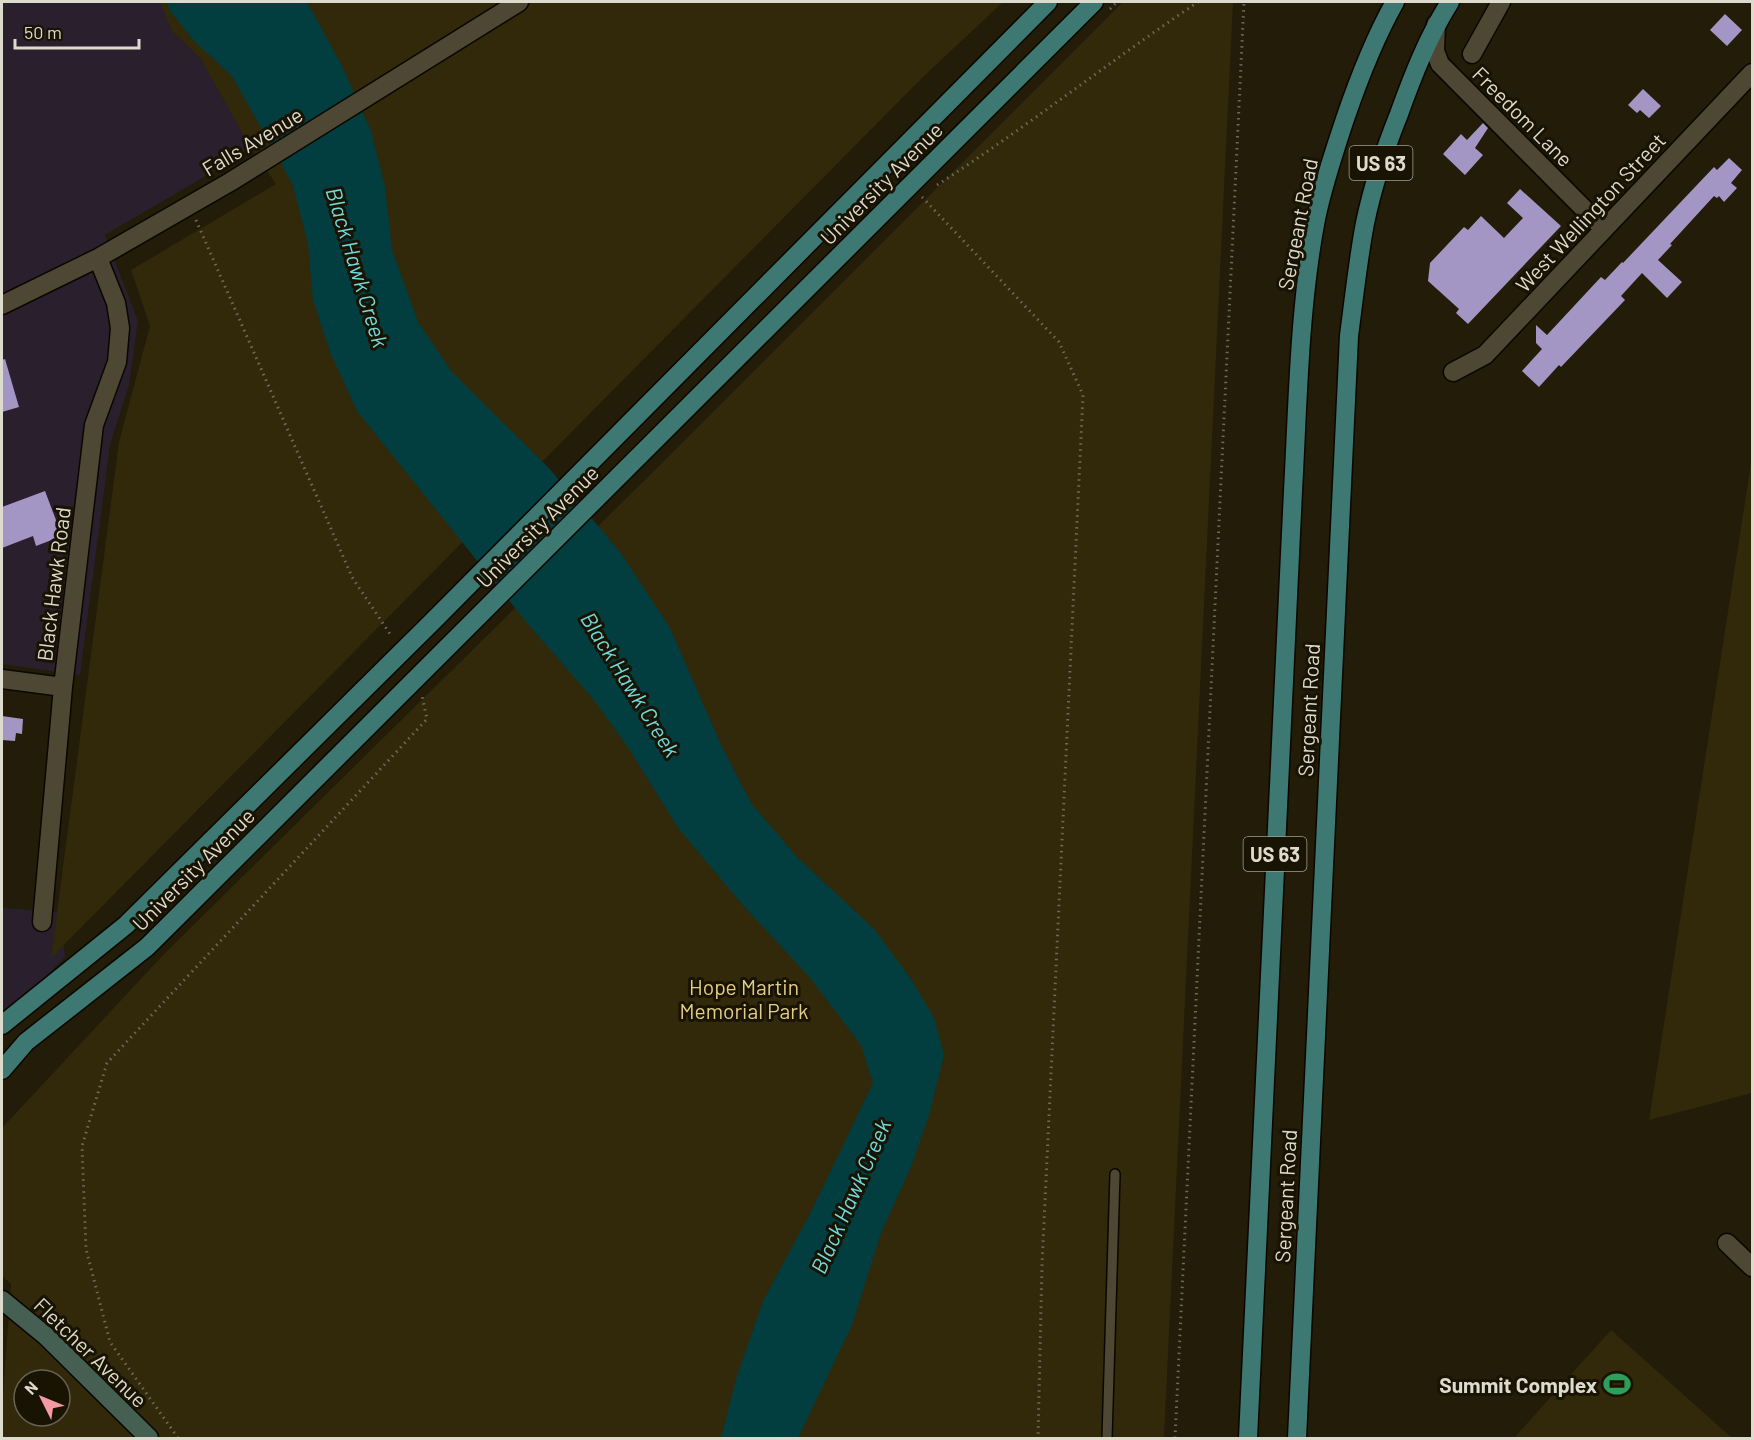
<svg xmlns="http://www.w3.org/2000/svg" width="1754" height="1440" font-family="Barlow,sans-serif">
  <style>
    .industrial { fill: #2a1f2d }
    .green { fill: #31290a; fill-rule: evenodd }
    .water { fill: #023d3f }
    .building { fill: #a396c4 }
    .lines { fill: none; stroke-linecap: round; stroke-linejoin: round }
    .service-casing { stroke: #0b0700; stroke-width: 12 }
    .minor-casing { stroke: #0b0700; stroke-width: 21 }
    .secondary-casing { stroke: #0b0700; stroke-width: 21 }
    .primary-casing { stroke: #0b0700; stroke-width: 21 }
    .path { stroke: #6e6959; stroke-width: 3; stroke-dasharray: 1.5 4.5; stroke-linecap: butt }
    .service { stroke: #4d4733; stroke-width: 9 }
    .minor { stroke: #4d4733; stroke-width: 18 }
    .secondary { stroke: #456052; stroke-width: 18 }
    .primary { stroke: #3d7972; stroke-width: 18 }
    .labels { text-anchor: middle; dominant-baseline: central; stroke-width: 6; stroke-linejoin: round; paint-order: stroke }
    .shield { fill: #181302; stroke: #a29e91; stroke-width: 1.5 }
    .shield-label { font-size: 20px; font-weight: bold; fill: #dddace }
    .street-label { font-size: 21px; fill: #dddace; stroke: #181302 }
    .park-label { font-size: 21px; fill: #e4ce83; stroke: #181302 }
    .poi-label { font-size: 21px; font-weight: bold; fill: #dddace; stroke: #181302; text-anchor: end }
    .water-label { font-size: 22px; font-style: italic; fill: #71dade; stroke: #181302 }
  </style>
  <rect width="100%" height="100%" fill="#221c09"/>
  <!-- industrial -->
  <path class="industrial" d="M 2,2 L 167,2 L 267,140 L 105,235 L 138,321 L 129,385 L 110,445 L 80,675 L 2,664 Z
    M 2,908 L 60,912 L 65,957 L 2,1022 Z"/>
  <!-- green -->
  <path class="green" d="M 160,2 L 1003,2 L 922,78 L 51,958 L 119,442 L 150,326 L 131,270 L 276,184 L 245,138 L 201,59 L 172,31 Z
    M 1123,2 L 1233,2 L 1164,1438 L 2,1438 C 2,1387 8,1336 11,1284 L 2,1276 L 2,1128 L 164,954 L 659,466 ZM 24,1380 L 60,1380 L 60,1416 L 24,1416 Z
    M 1752,457 L 1752,1093 L 1649,1120 Z
    M 1611,1330 L 1732,1438 L 1514,1438 Z"/>
  <!-- water -->
  <path class="water" d="M 167,2 L 307,2 L 341,64 L 371,131 L 385,187 L 392,250 L 418,322 L 452,372 L 549,468 L 620,552 L 670,628 L 722,747 L 751,803 L 797,857 L 875,930 L 911,979 L 934,1018 L 944,1055 L 929,1115 L 911,1167 L 881,1233 L 852,1325 L 798,1438 L 721,1438 L 737,1376 L 763,1301 L 811,1212 L 873,1083 L 861,1045 L 811,979 L 741,903 L 679,829 L 629,749 L 594,700 L 527,623 L 357,411 L 330,352 L 313,300 L 308,243 L 292,183 L 232,76 L 194,41 L 170,11 Z"/>
  <!-- building -->
  <path class="building" d="M 1725,14 L 1742,30 L 1727,46 L 1710,30 Z
    M 1643,89 L 1661,106 L 1649,118 L 1640,110 L 1637,113 L 1628,105 Z
    M 1483,123 L 1488,128 L 1475,148 L 1483,155 L 1465,175 L 1443,154 L 1461,134 L 1467,140 Z
    M 1729,158 L 1742,170 L 1731,183 L 1737,188 L 1724,202 L 1719,196 L 1717,198 L 1714,196 L 1670,244 L 1672,245 L 1658,260 L 1682,282 L 1667,298 L 1642,273 L 1621,296 L 1625,300 L 1561,367 L 1559,365 L 1539,387 L 1522,371 L 1542,349 L 1536,343 L 1536,325 L 1547,335 L 1601,277 L 1605,280 L 1622,262 L 1623,263 L 1714,167 L 1717,170 Z
    M 1520,189 L 1561,226 L 1468,324 L 1456,313 L 1459,309 L 1428,281 L 1430,263 L 1464,227 L 1468,230 L 1481,216 L 1504,238 L 1523,218 L 1507,203 Z
    M 5,359 L 19,407 L 2,412 L 2,360 Z
    M 45,491 L 62,536 L 36,546 L 33,536 L 2,548 L 2,507 Z
    M 2,716 L 23,719 L 22,734 L 16,733 L 15,741 L 2,740 Z"/>
  <g class="lines">
    <defs>
      <path id="service" d="M 1107,1438 L 1115,1174"/>
      <path id="minor" d="M 1436,24 L 1435,51 L 1440,64 L 1604,229
        M 1472,54 L 1501,2
        M 2,305 L 98,258 L 230,182 L 519,2
        M 1453,372 L 1485,355 L 1752,73
        M 2,679 L 63,687
        M 42,922 L 63,687 L 94,425 L 117,362 L 120,328 L 116,303 L 98,258
        M 1727,1243 L 1752,1267"/>
      <path id="secondary" d="M 2,1300 L 46,1336 L 149,1438"/>
      <path id="primary" d="M 2,1025 L 126,925 L 432,622 L 1048,2
        M 2,1070 L 26,1042 L 147,947 L 1094,2
        M 1248,1438 L 1293,491 C 1298,401 1299,308 1316,219 C 1323,185 1334,152 1345,119 C 1359,78 1374,39 1395,2
        M 1297,1438 L 1349,336 C 1354,298 1358,260 1365,223 C 1373,185 1385,149 1399,114 C 1413,75 1428,37 1450,2"/>
    </defs>
    <!-- service casing -->
    <use href="#service" class="service-casing"/>
    <!-- minor casing -->
    <use href="#minor" class="minor-casing"/>
    <!-- secondary casing -->
    <use href="#secondary" class="secondary-casing"/>
    <!-- primary casing -->
    <use href="#primary" class="primary-casing"/>
    <!-- path -->
    <path class="path" d="M 1110,9 L 1117,2
      M 937,185 C 1027,127 1110,61 1198,2
      M 922,197 L 1059,342 L 1083,395 L 1042,1265 L 1038,1438
      M 196,220 L 352,577 L 392,637
      M 178,1438 L 110,1342 L 86,1249 L 82,1146 L 107,1063 L 427,719 L 422,696
      M 1175,1438 L 1244,2"/>
    <!-- service -->
    <use href="#service" class="service"/>
    <!-- minor -->
    <use href="#minor" class="minor"/>
    <!-- secondary -->
    <use href="#secondary" class="secondary"/>
    <!-- primary -->
    <use href="#primary" class="primary"/>
  </g>
  <!-- icons -->
  <defs>
    <symbol id="stadium-bare" viewBox="-9 -9 18 18"><path d="M0-5a6.5 5 0 1 0 0 10a6.5 5 0 1 0 0-10ZM-3.5-1.8h7v3.6h-7Z" fill="#2e9e5b" stroke="#181302" stroke-width="2.5" paint-order="stroke"/></symbol>
  </defs>
  <g fill-rule="evenodd">
    <use href="#stadium-bare" x="1598" y="1365" width="38" height="38"/>
  </g>
  <g class="labels">
    <!-- shield labels -->
    <g class="shield">
      <rect x="1349.5" y="146" width="63" height="34" rx="4.5"/>
      <rect x="1243.5" y="837" width="63" height="34" rx="4.5"/>
    </g>
    <g class="shield-label">
      <text x="1381" y="163">US 63</text>
      <text x="1275" y="854">US 63</text>
    </g>
    <!-- street labels -->
    <g class="street-label">
      <text transform="translate(1523 116) rotate(45)">Freedom Lane</text>
      <text transform="translate(252 141) rotate(-31)">Falls Avenue</text>
      <text transform="translate(881 183) rotate(-45)">University Avenue</text>
      <text transform="translate(1590 212) rotate(-47)">West Wellington Street</text>
      <text transform="translate(1297 224) rotate(-79)">Sergeant Road</text>
      <text transform="translate(537 526) rotate(-45)">University Avenue</text>
      <text transform="translate(53 584) rotate(-83)">Black Hawk Road</text>
      <text transform="translate(1308 710) rotate(-87)">Sergeant Road</text>
      <text transform="translate(193 869) rotate(-45)">University Avenue</text>
      <text transform="translate(1285 1196) rotate(-87)">Sergeant Road</text>
      <text transform="translate(91 1352) rotate(44)">Fletcher Avenue</text>
    </g>
    <!-- park labels -->
    <g class="park-label">
      <text x="744" y="986">Hope Martin<tspan x="744" dy="24">Memorial Park</tspan></text>
    </g>
    <!-- poi labels -->
    <g class="poi-label">
      <text x="1597" y="1384">Summit Complex</text>
    </g>
    <!-- water labels -->
    <g class="water-label">
      <text transform="translate(358 267) rotate(73)">Black Hawk Creek</text>
      <text transform="translate(631 684) rotate(58)">Black Hawk Creek</text>
      <text transform="translate(850 1196) rotate(-66)">Black Hawk Creek</text>
    </g>
  </g>
  <!-- border -->
  <rect width="1754" height="1440" fill="none" stroke="#dddace" stroke-width="6"/>
  <!-- north arrow -->
  <g transform="translate(42 1398) rotate(313)"><circle r="28" fill="#181302" stroke="#676354" stroke-width="1.5"/>
  <path d="M0-4.5L10 22L0 15L-10 22Z" fill="#f49aa4"/>
  <text y="-9" font-size="16" font-weight="bold" text-anchor="middle" fill="#dddace">N</text>
  </g>
  <!-- scale -->
  <path d="M15 39v9h124v-9" fill="none" stroke="#dddace" stroke-width="3"/>
  <text x="24" y="39" font-size="18" fill="#dddace" stroke="#181302" stroke-width="4.5" paint-order="stroke">50 m</text>
</svg>
